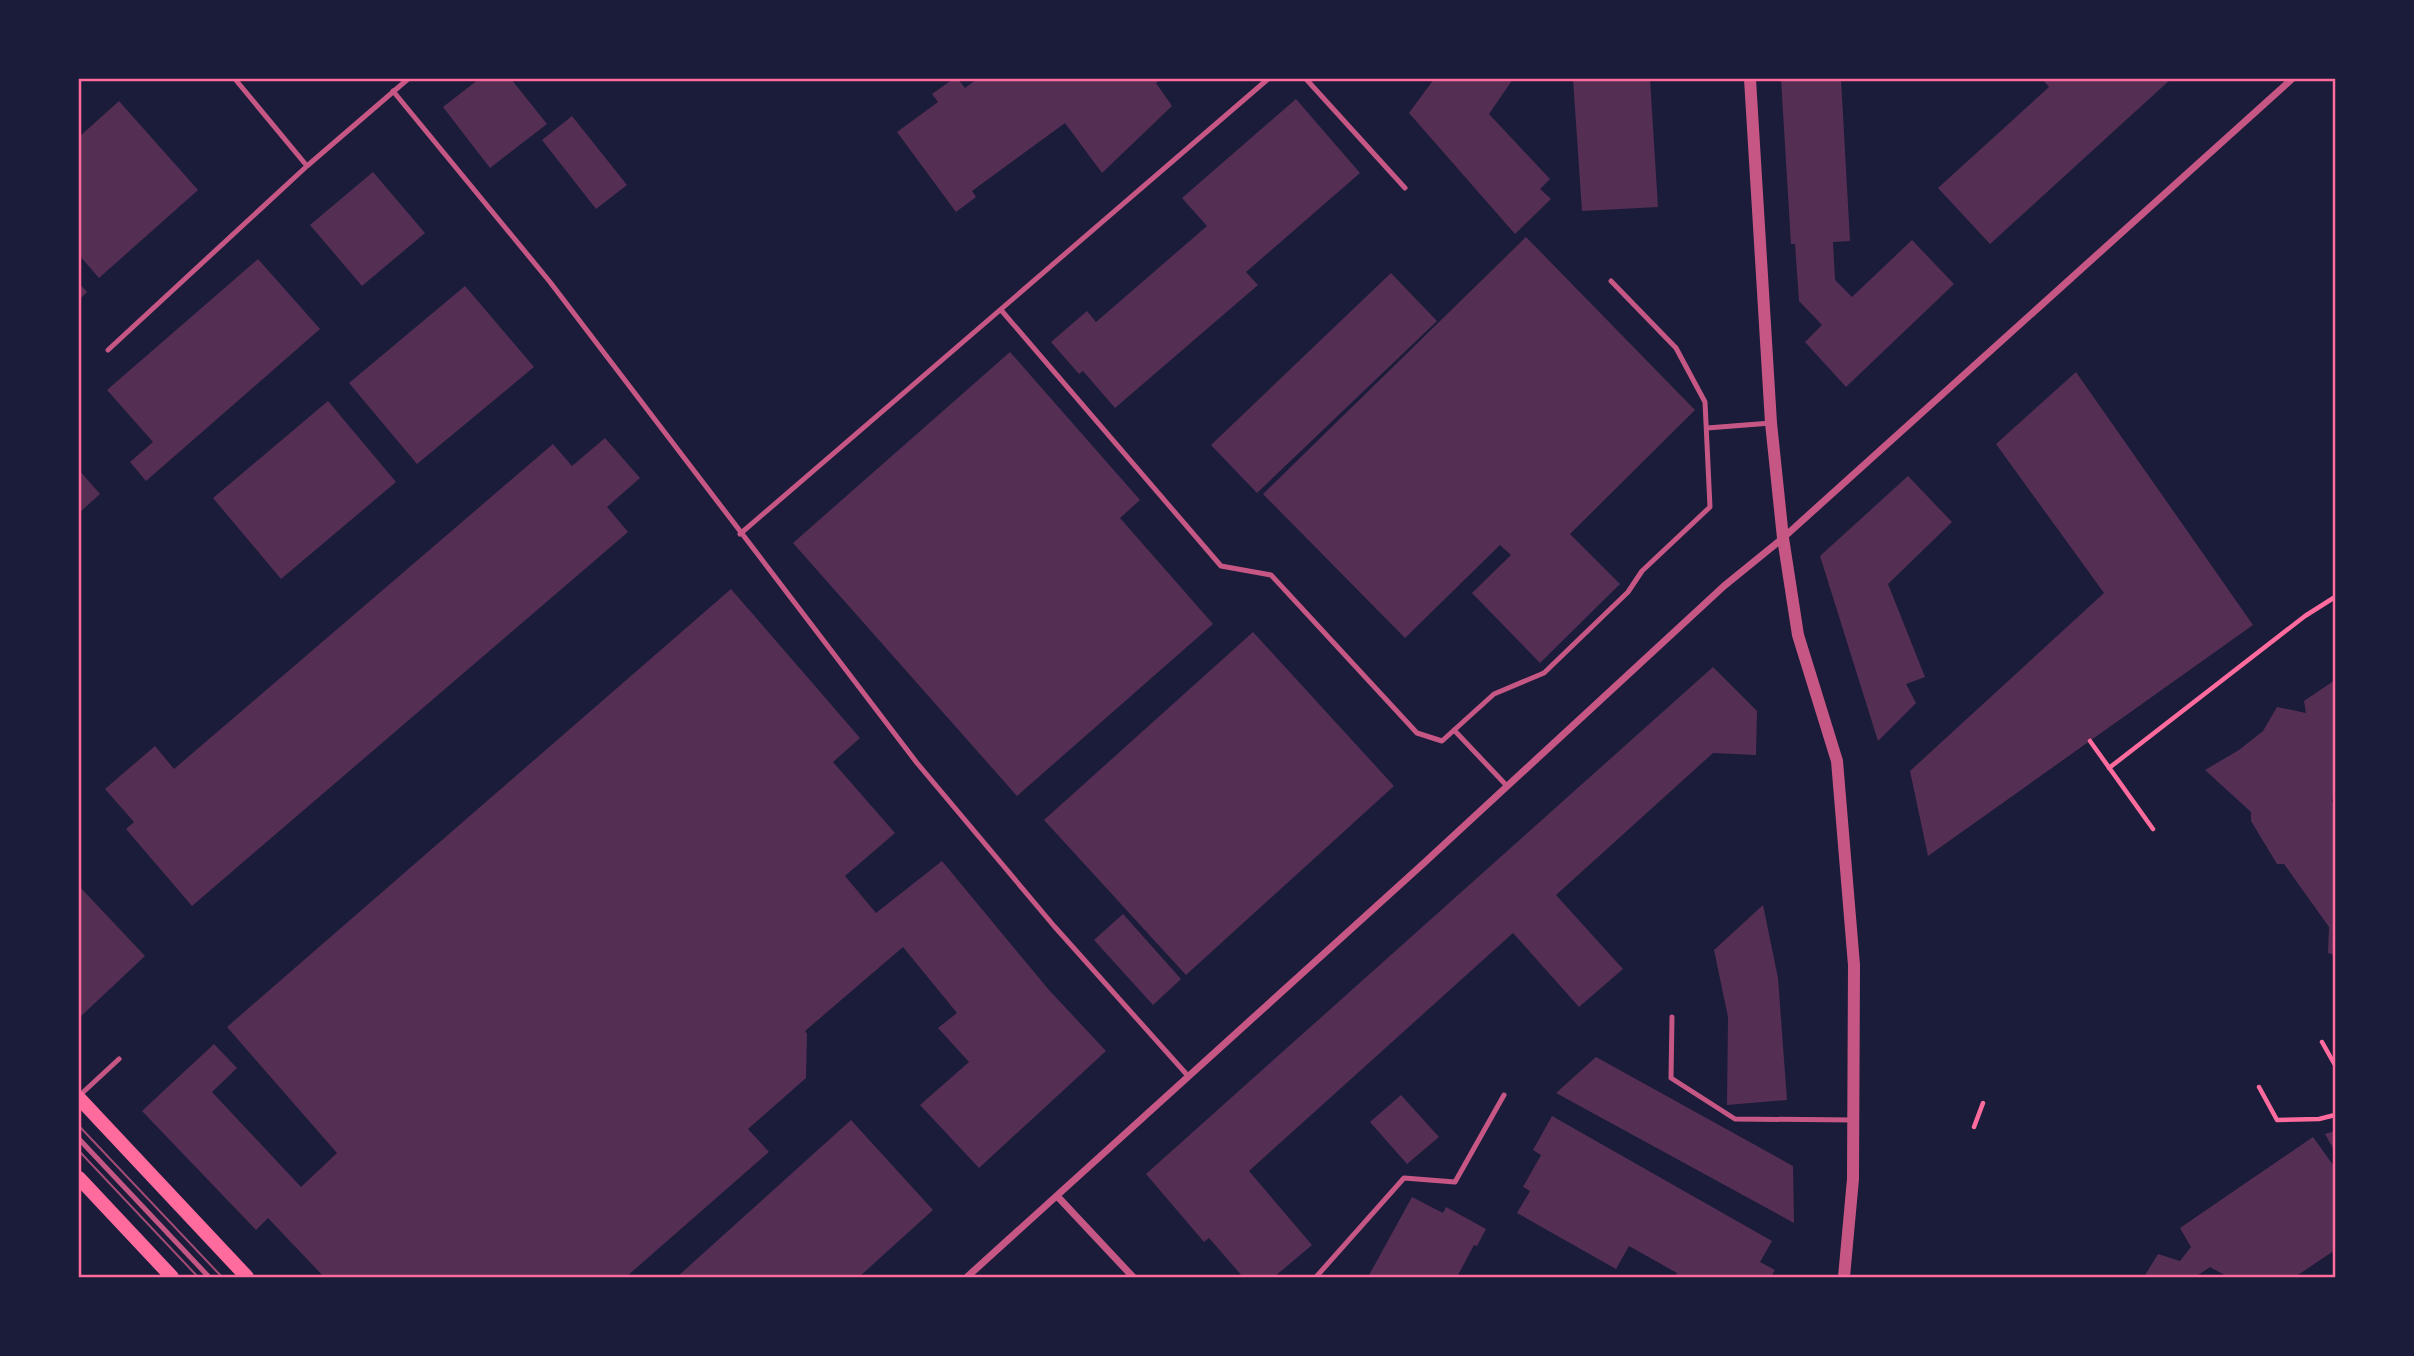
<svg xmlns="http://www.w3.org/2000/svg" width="2414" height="1356" font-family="'Noto Sans',sans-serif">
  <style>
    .building { fill: #542f53 }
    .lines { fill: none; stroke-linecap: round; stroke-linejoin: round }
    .path { stroke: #ff6b9d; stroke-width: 4.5 }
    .service { stroke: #c65784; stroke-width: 5 }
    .minor { stroke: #c65784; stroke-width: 7 }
    .tertiary { stroke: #c65784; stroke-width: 12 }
    .secondary { stroke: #ff6b9d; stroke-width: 14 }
    .tram { stroke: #a44b75; stroke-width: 2 }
    .neatline { fill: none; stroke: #ff6b9d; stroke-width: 2.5 }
  </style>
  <rect width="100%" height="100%" fill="#1b1b3a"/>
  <!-- building -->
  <path class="building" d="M 479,79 L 511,79 L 547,124 L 490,168 L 443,107 Z
    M 953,79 L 958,79 L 965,88 L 977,79 L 1162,79 L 1156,83 L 1172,106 L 1102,173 L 1065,123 L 972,191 L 976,197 L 956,212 L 897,132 L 938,102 L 932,94 Z
    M 1434,79 L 1513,79 L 1489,114 L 1550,179 L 1540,189 L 1551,199 L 1515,234 L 1409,113 Z
    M 1573,79 L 1650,79 L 1658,207 L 1582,211 Z
    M 1781,79 L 1841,79 L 1850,241 L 1833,242 L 1835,280 L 1852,297 L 1912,240 L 1954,284 L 1846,387 L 1805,342 L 1822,325 L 1799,301 L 1795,244 L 1791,244 Z
    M 2042,79 L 2171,79 L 1990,244 L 1938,188 L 2049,87 Z
    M 1296,99 L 1360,173 L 1246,272 L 1258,285 L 1115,408 L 1083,371 L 1079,374 L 1051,342 L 1087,311 L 1096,322 L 1207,226 L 1182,198 Z
    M 119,101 L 198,190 L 99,278 L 79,255 L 79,137 Z
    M 572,116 L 627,185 L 596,209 L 542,140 Z
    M 373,172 L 425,233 L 362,286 L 310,225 Z
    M 1526,237 L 1695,410 L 1570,534 L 1620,584 L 1540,663 L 1472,593 L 1511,555 L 1500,545 L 1405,638 L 1263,494 Z
    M 258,259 L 320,329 L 146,481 L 130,462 L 153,442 L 107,390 Z
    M 1391,273 L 1437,321 L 1257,493 L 1211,445 Z
    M 79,283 L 87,292 L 79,300 Z
    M 465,286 L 534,367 L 417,464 L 349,383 Z
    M 1010,352 L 1140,500 L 1120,518 L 1213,624 L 1017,796 L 793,543 Z
    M 2076,372 L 2253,625 L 1928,856 L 1910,771 L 2104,593 L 1996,444 Z
    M 328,401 L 396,482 L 281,579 L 213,498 Z
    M 605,438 L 640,478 L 607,507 L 628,532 L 192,906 L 126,829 L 134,822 L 105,789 L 155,746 L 174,769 L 553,444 L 572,466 Z
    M 79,470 L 100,494 L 79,513 Z
    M 1908,476 L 1952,522 L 1888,584 L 1925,677 L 1906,684 L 1916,703 L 1878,741 L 1820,556 Z
    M 731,589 L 860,738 L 833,762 L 895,833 L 845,876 L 876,913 L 942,861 L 1049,990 L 1106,1051 L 979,1168 L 920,1105 L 969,1062 L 938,1028 L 957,1013 L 903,947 L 805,1031 L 807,1034 L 806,1078 L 748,1129 L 769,1152 L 626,1277 L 324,1277 L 268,1218 L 256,1230 L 142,1111 L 214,1044 L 237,1068 L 212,1092 L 301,1187 L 337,1153 L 227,1027 Z
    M 1253,632 L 1394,786 L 1186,975 L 1044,820 Z
    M 1713,667 L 1757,711 L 1756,755 L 1713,753 L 1556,895 L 1623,969 L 1579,1007 L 1513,933 L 1249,1171 L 1312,1245 L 1274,1277 L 1243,1277 L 1209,1238 L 1204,1242 L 1146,1174 Z
    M 2335,680 L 2335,789 L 2332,802 L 2335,805 L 2335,955 L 2328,953 L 2329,927 L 2284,864 L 2277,864 L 2251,821 L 2251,812 L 2205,770 L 2239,750 L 2263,731 L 2277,707 L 2306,713 L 2304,701 Z
    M 79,886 L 145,956 L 79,1018 Z
    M 1763,905 L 1778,978 L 1787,1100 L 1727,1105 L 1728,1017 L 1714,950 Z
    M 1123,914 L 1181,979 L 1153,1005 L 1094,940 Z
    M 1596,1057 L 1793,1166 L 1794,1223 L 1556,1093 Z
    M 1401,1095 L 1439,1137 L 1407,1164 L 1370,1122 Z
    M 1552,1116 L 1772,1241 L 1760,1262 L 1775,1270 L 1771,1277 L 1675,1277 L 1677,1273 L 1629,1246 L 1616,1269 L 1517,1213 L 1530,1191 L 1523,1187 L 1541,1155 L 1533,1150 Z
    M 851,1120 L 933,1210 L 859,1277 L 677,1277 Z
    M 2335,1131 L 2335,1152 L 2325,1134 Z
    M 2313,1137 L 2333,1165 L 2335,1163 L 2335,1250 L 2295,1277 L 2228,1277 L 2210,1267 L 2195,1277 L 2144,1277 L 2158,1254 L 2180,1261 L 2191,1247 L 2180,1228 Z
    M 1412,1197 L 1443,1213 L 1446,1207 L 1486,1229 L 1477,1246 L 1474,1245 L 1457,1277 L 1368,1277 Z"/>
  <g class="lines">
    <!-- path -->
    <path class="path" d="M 2090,741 L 2153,829
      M 2109,768 L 2305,616 L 2335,597
      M 2322,1042 L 2335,1065
      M 2259,1087 L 2277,1120 L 2319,1119 L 2335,1115
      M 1974,1127 L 1983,1103"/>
    <!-- service -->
    <path class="service" d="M 235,79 L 307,166
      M 1306,79 L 1405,188
      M 393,91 L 550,282 L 917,763 L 1054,926 L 1189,1077
      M 1001,310 L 1221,566 L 1271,575 L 1417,733 L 1442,741 L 1494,694 L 1544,673 L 1628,592 L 1642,571 L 1710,507 L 1705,402 L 1676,348 L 1611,281
      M 108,350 L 307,166 L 408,79
      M 1707,428 L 1771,423
      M 740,534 L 1268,79
      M 1454,730 L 1507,786
      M 1672,1017 L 1671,1078 L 1735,1119 L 1854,1120
      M 79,1096 L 119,1059
      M 79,1139 L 209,1277
      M 1316,1277 L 1404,1178 L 1455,1182 L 1504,1095"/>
    <!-- minor -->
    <path class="minor" d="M 1058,1197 L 1133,1277
      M 967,1277 L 1424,863 L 1724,586 L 1783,538 L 2292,79"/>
    <!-- tertiary -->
    <path class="tertiary" d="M 1750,79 L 1771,423 L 1783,538 L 1798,635 L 1837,761 L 1854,965 L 1853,1179 L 1844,1277"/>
    <!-- secondary -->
    <path class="secondary" d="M 79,1098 L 247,1277
      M 79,1178 L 172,1277"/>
    <!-- tram -->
    <path class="tram" d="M 79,1126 L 222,1277
      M 79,1151 L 198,1277"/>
  </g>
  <!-- border -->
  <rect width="2414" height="1356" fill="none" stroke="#1b1b3a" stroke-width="161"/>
  <rect x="80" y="80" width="2254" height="1196" class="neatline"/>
</svg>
